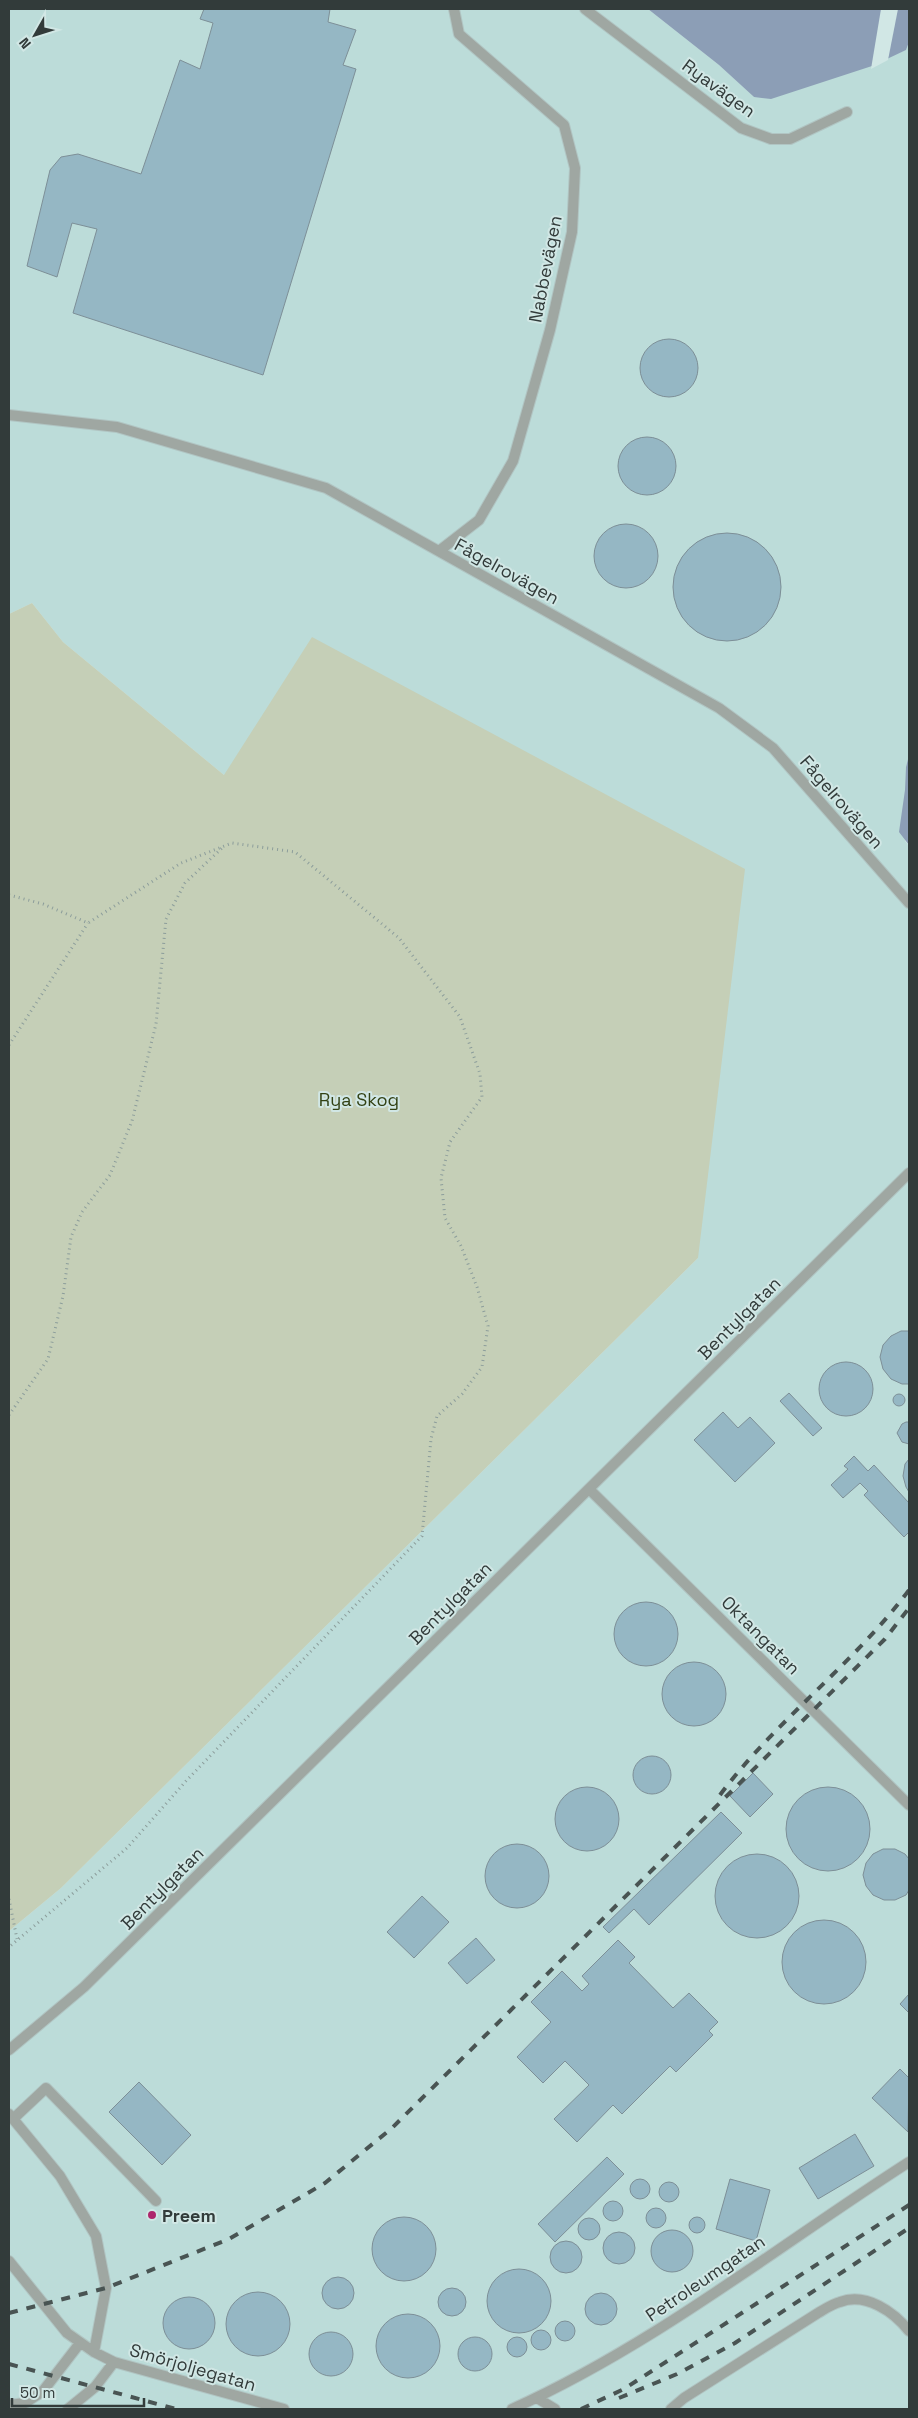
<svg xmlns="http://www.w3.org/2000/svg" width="918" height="2418" font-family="'Space Grotesk',sans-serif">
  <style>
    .built { fill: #bcdcd9 }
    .green { fill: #c5cfb7 }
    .water { fill: #8c9eb6 }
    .pier { fill: #d1e7e5 }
    .building { fill: #95b7c4; stroke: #7d8f97 }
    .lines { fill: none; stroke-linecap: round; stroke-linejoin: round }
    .lane-casing { stroke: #b1c5c3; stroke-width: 12 }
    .path { stroke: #8c9d9b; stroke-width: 3; stroke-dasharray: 1 4; stroke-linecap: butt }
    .lane { stroke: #9fa7a2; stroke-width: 10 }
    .rail { stroke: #495453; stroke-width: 4; stroke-dasharray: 9 9; stroke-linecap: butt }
    .poi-dot { fill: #ad266c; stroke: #d1e7e5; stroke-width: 2 }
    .labels { text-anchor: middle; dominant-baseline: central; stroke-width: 4; stroke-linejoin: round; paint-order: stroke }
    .street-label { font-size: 18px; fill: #323b3a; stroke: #d1e7e5 }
    .park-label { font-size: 18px; fill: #324113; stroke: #d1e7e5 }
    .poi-label { font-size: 18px; font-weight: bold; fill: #323b3a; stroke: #d1e7e5; text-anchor: start }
  </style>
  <rect width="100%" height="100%" fill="#d1e7e5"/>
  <!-- built -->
  <path class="built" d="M 9,9 L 648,9 L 719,65 L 754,97 L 889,57 L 906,50 L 909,42 L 909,755 L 906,767 L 905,841 L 909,846 L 909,2409 L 9,2409 L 9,1931 L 61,1888 L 698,1258 L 224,775 L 63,642 L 32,603 L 9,614 Z"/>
  <!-- green -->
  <path class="green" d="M 32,603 L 63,642 L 224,775 L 312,637 L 745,869 L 698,1258 L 61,1888 L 9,1931 L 9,614 Z"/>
  <!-- water -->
  <path class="water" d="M 648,9 L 909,9 L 909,42 L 906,50 L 872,66 L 771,99 L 754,97 L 719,65 Z
    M 909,755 L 909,845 L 899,832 L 905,790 L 906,767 Z"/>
  <!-- pier -->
  <path class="pier" d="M 881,9 L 898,9 L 888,60 L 871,69 Z"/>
  <!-- building -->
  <path class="building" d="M 204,9 L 330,9 L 328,22 L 356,30 L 343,65 L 356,69 L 263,375 L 73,313 L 97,229 L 72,223 L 57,277 L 27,266 L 50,170 L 61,157 L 78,154 L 141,174 L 180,60 L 200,69 L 213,23 L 200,19 Z
    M640 368a29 29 0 1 1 58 0a29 29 0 1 1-58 0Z
    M618 466a29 29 0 1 1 58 0a29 29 0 1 1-58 0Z
    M594 556a32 32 0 1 1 64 0a32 32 0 1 1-64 0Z
    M673 587a54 54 0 1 1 108 0a54 54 0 1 1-108 0Z
    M 901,1331 L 909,1331 L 909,1384 L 902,1384 L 891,1379 L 883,1369 L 880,1357 L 883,1345 L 891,1336 Z
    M819 1389a27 27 0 1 1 54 0a27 27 0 1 1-54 0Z
    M 789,1393 L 822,1428 L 813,1436 L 780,1401 Z
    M893 1400a6 6 0 1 1 12 0a6 6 0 1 1-12 0Z
    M 723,1412 L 738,1428 L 750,1417 L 775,1443 L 735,1482 L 694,1440 Z
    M 906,1422 L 909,1422 L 909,1444 L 902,1442 L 897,1433 L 902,1424 Z
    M 854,1456 L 868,1471 L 874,1465 L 909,1503 L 909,1532 L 904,1537 L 864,1495 L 868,1491 L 860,1483 L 843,1498 L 831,1485 L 848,1469 L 844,1466 Z
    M 909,1459 L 909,1492 L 906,1487 L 903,1476 L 905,1464 Z
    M614 1634a32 32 0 1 1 64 0a32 32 0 1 1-64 0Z
    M662 1694a32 32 0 1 1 64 0a32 32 0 1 1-64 0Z
    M633 1775a19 19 0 1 1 38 0a19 19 0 1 1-38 0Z
    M 753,1773 L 773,1794 L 750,1817 L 730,1796 Z
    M786 1829a42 42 0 1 1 84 0a42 42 0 1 1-84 0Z
    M555 1819a32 32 0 1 1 64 0a32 32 0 1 1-64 0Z
    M 721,1812 L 742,1833 L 649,1925 L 634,1909 L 609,1933 L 603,1927 Z
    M485 1876a32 32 0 1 1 64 0a32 32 0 1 1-64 0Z
    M 883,1849 L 895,1849 L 905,1854 L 909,1859 L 909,1890 L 906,1895 L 895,1900 L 884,1900 L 873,1895 L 866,1886 L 863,1875 L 866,1863 L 873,1854 Z
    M715 1896a42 42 0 1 1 84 0a42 42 0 1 1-84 0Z
    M 422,1896 L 449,1922 L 414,1958 L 387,1932 Z
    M782 1962a42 42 0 1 1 84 0a42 42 0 1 1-84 0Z
    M 476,1938 L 495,1960 L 467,1984 L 448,1963 Z
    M 618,1940 L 635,1957 L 629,1963 L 673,2008 L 689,1993 L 718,2022 L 709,2031 L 713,2035 L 676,2072 L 670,2066 L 622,2114 L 613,2105 L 577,2142 L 554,2119 L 589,2085 L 565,2061 L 543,2083 L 517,2057 L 551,2022 L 531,2002 L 562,1971 L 582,1991 L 589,1984 L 582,1976 Z
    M 909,1994 L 909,2013 L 900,2004 Z
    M 900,2069 L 909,2078 L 908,2132 L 872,2098 Z
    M 139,2082 L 191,2135 L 162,2165 L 109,2112 Z
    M 855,2134 L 874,2166 L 818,2199 L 799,2168 Z
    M 607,2157 L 624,2174 L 555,2242 L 538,2224 Z
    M 730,2179 L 770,2190 L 756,2241 L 716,2229 Z
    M630 2189a10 10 0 1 1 20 0a10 10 0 1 1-20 0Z
    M659 2192a10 10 0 1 1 20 0a10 10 0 1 1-20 0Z
    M603 2211a10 10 0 1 1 20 0a10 10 0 1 1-20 0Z
    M646 2218a10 10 0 1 1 20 0a10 10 0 1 1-20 0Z
    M689 2225a8 8 0 1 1 16 0a8 8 0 1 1-16 0Z
    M372 2249a32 32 0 1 1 64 0a32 32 0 1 1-64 0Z
    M578 2229a11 11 0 1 1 22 0a11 11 0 1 1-22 0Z
    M651 2251a21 21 0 1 1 42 0a21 21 0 1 1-42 0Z
    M603 2248a16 16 0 1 1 32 0a16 16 0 1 1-32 0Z
    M550 2257a16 16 0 1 1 32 0a16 16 0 1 1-32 0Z
    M487 2301a32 32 0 1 1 64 0a32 32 0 1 1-64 0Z
    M322 2293a16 16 0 1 1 32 0a16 16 0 1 1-32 0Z
    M438 2302a14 14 0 1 1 28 0a14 14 0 1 1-28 0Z
    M226 2324a32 32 0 1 1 64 0a32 32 0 1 1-64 0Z
    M585 2309a16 16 0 1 1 32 0a16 16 0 1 1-32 0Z
    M163 2323a26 26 0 1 1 52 0a26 26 0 1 1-52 0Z
    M376 2346a32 32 0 1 1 64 0a32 32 0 1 1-64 0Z
    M555 2331a10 10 0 1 1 20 0a10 10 0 1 1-20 0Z
    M531 2340a10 10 0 1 1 20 0a10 10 0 1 1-20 0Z
    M309 2354a22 22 0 1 1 44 0a22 22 0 1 1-44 0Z
    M507 2347a10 10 0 1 1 20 0a10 10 0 1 1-20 0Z
    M458 2354a17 17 0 1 1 34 0a17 17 0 1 1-34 0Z"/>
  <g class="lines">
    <defs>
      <path id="lane" d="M 585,9 L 741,128 L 771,139 L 790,139 L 847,112
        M 9,415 L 117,427 L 326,488 L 719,708 L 773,748 L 909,903
        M 439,551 L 479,520 L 513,461 L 550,330 L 572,232 L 575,168 L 564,125 L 459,34 L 454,9
        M 589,1489 L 909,1805
        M 9,2050 L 84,1987 L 909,1173
        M 9,2114 L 60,2176 L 96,2236 L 106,2288 L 94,2352
        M 13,2119 L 46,2088 L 156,2201
        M 9,2261 L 67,2333 L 94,2352 L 114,2362 L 284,2409
        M 537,2398 L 555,2409
        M 9,2405 L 25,2403 L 43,2391 L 80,2343
        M 68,2409 L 95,2387 L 114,2362
        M 512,2409 C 654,2345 778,2246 909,2162
        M 671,2409 L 684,2398 L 818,2313 C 825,2309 832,2304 840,2302 C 866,2292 894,2312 909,2331"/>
    </defs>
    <!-- lane casing -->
    <use href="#lane" class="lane-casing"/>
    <!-- path -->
    <path class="path" d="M 9,895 L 43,904 L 88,923 L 181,863 L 232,843 L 295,852 L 399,938 L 460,1017 L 480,1074 L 482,1097 L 450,1142 L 441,1178 L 445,1218 L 461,1246 L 477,1287 L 488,1326 L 482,1367 L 462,1394 L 437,1416 L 431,1439 L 422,1536 L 186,1781 L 127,1848 L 9,1947
      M 9,1045 L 88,923
      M 9,1415 L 48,1359 L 63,1296 L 71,1237 L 82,1212 L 110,1175 L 132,1121 L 156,1024 L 166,919 L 185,883 L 222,848
      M 9,1899 L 17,1939"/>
    <!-- lane -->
    <use href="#lane" class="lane"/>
    <!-- rail -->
    <path class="rail" d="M 720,1795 C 776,1720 853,1665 909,1590
      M 9,2313 L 106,2288 L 229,2239 L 325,2183 L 392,2128 L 885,1639 L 909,1608
      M 9,2364 L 176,2409
      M 619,2398 L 677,2374 L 735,2343 L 909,2228
      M 581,2409 L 624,2389 L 909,2205"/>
  </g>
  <!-- markers -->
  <circle class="poi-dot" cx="152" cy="2215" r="5"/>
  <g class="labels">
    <!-- street labels -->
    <g class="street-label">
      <text transform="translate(719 88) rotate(36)">Ryavägen</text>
      <text transform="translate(545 269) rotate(-79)">Nabbevägen</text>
      <text transform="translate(507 571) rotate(29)">Fågelrovägen</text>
      <text transform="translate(842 802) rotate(49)">Fågelrovägen</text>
      <text transform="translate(739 1318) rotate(-45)">Bentylgatan</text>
      <text transform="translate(450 1603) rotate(-45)">Bentylgatan</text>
      <text transform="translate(761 1635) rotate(45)">Oktangatan</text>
      <text transform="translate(162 1888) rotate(-45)">Bentylgatan</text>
      <text transform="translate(705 2278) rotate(-34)">Petroleumgatan</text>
      <text transform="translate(193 2367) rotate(16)">Smörjoljegatan</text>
    </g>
    <!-- park labels -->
    <g class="park-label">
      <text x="359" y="1099">Rya Skog</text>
    </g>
    <!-- poi labels -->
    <g class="poi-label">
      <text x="162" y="2215">Preem</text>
    </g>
  </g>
  <!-- border -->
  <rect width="918" height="2418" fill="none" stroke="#323b3a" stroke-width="20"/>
  <!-- north arrow -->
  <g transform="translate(35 35) rotate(231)" stroke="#d1e7e5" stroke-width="4" paint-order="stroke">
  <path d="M0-4L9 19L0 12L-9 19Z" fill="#323b3a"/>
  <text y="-8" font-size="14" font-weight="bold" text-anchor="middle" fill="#323b3a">N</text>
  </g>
  <!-- scale -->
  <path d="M12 2398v8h132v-8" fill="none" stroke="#323b3a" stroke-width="2.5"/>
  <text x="20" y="2398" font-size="15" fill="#323b3a" stroke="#d1e7e5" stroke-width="4" paint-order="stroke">50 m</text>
</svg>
